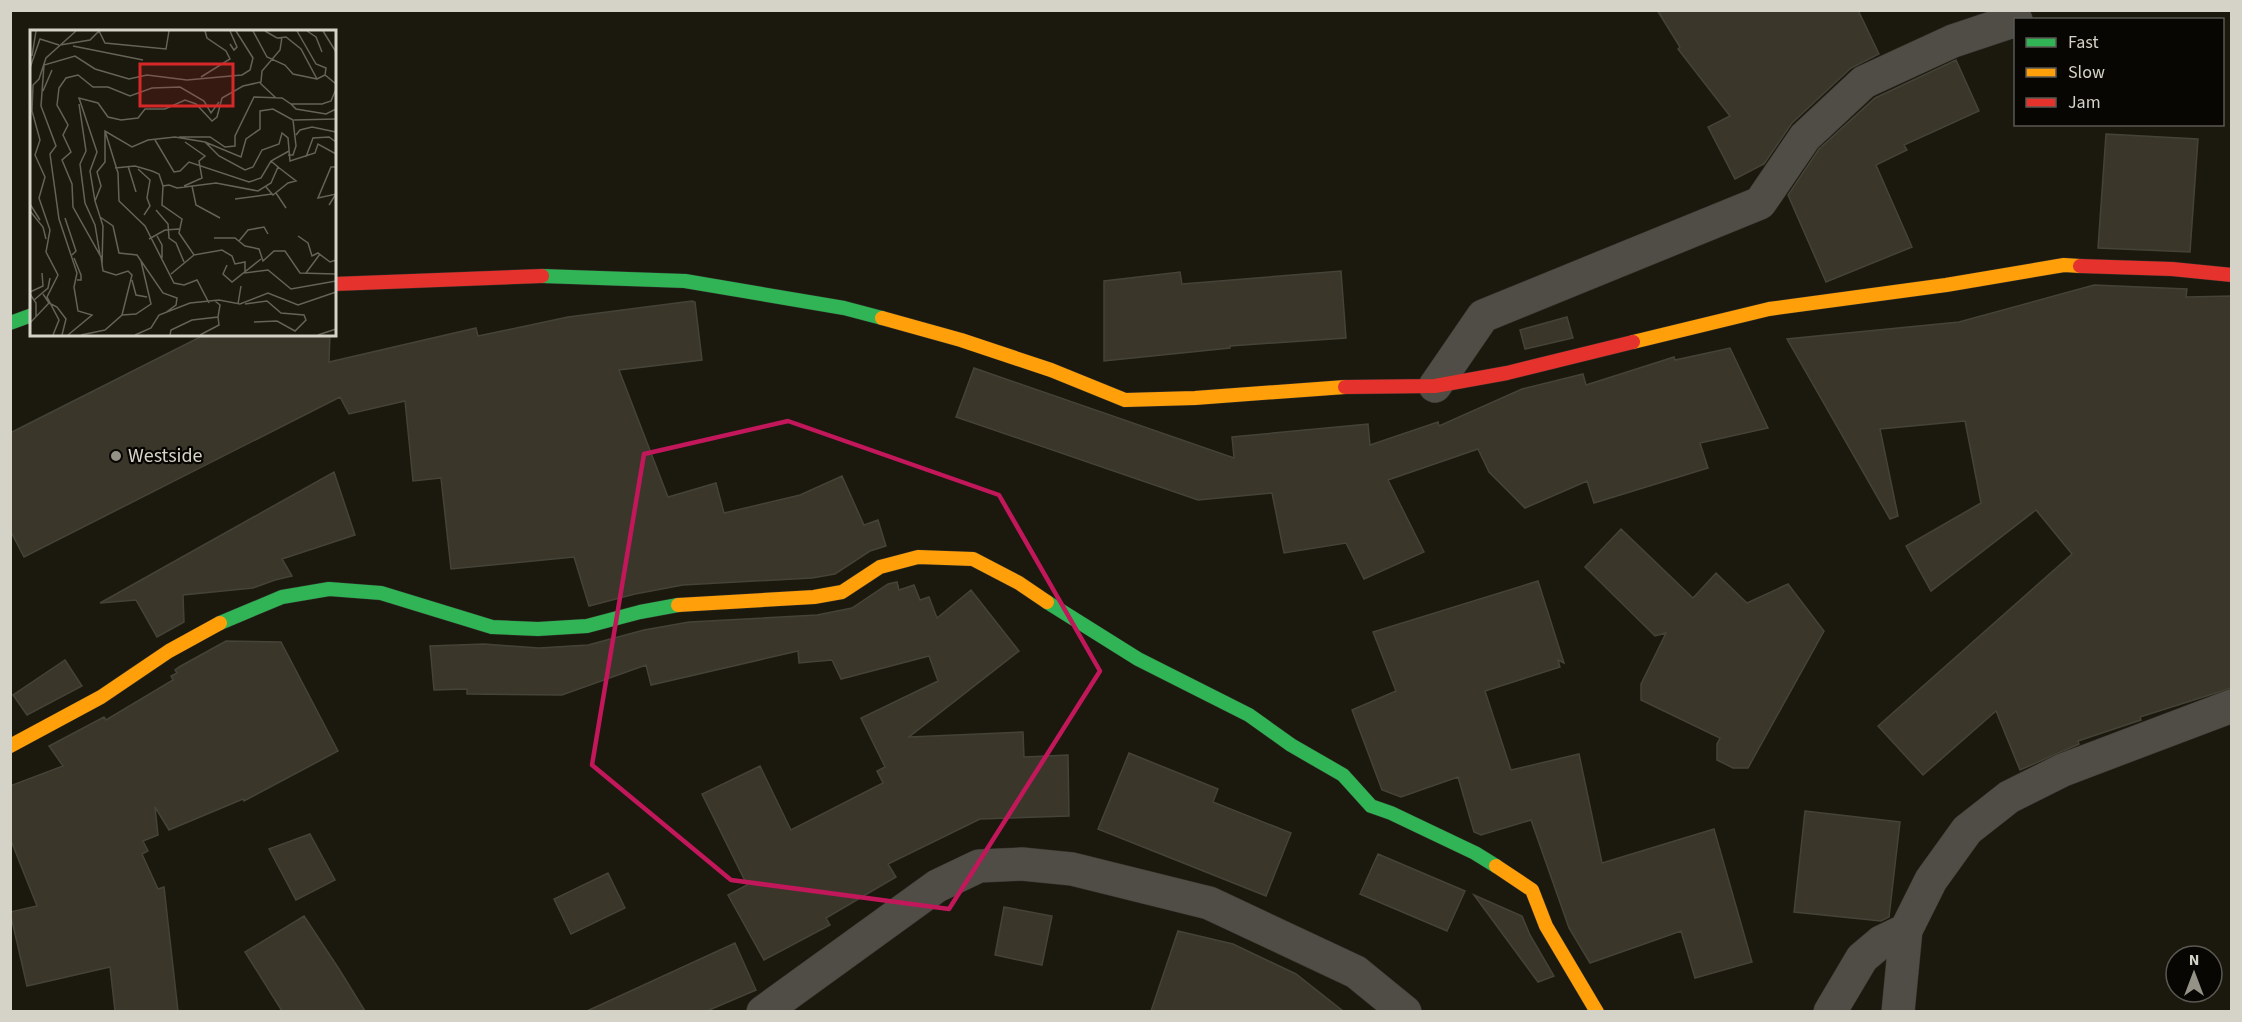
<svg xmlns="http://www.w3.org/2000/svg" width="2242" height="1022" font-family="'Source Sans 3',sans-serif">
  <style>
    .building { fill: #3a372a; stroke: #454238; stroke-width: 1.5 }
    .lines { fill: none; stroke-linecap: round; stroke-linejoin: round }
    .street-casing { stroke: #33312a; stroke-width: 34 }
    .fast-casing { stroke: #33312a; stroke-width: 15 }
    .slow-casing { stroke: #33312a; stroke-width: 15 }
    .jam-casing { stroke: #33312a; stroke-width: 15 }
    .street { stroke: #4f4d45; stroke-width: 33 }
    .fast { stroke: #30b455; stroke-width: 14 }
    .slow { stroke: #ff9f0a; stroke-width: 14 }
    .jam { stroke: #e5322d; stroke-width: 14 }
    .marked { fill: none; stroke: #c2185b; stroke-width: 4.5; stroke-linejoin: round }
    .poi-dot { fill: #949186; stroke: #080602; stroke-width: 2 }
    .labels { text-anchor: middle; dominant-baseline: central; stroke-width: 4.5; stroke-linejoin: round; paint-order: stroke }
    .poi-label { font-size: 20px; fill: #d5d2c7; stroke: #080602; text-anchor: start }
    .inset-road { fill: none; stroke: #656258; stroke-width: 1.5 }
    .view { fill: #d62828; fill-opacity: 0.15; stroke: #d62828; stroke-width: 3 }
    .inset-edge { fill: none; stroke: #d5d2c7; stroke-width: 3 }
  </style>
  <rect width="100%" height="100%" fill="#1b180e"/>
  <!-- building -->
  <path class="building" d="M 1657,10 L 1858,10 L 1879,54 L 1851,68 L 1792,123 L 1764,164 L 1735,179 L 1708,127 L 1730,116 L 1678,49 L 1680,47 Z
    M 1956,60 L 1979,111 L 1904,145 L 1907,150 L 1876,165 L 1912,247 L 1826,282 L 1788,195 L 1819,149 L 1875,98 Z
    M 2106,134 L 2198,139 L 2190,252 L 2098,248 Z
    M 1341,271 L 1346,338 L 1230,346 L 1230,348 L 1104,361 L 1104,281 L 1180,272 L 1182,284 Z
    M 2094,285 L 2187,289 L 2186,297 L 2232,296 L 2232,688 L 2140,717 L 2141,720 L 2078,741 L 2079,744 L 2020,770 L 1996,711 L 1923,775 L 1878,726 L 2072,554 L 2036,510 L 1931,591 L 1906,546 L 1981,503 L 1965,421 L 1880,429 L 1898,516 L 1890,519 L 1787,339 L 1959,322 Z
    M 692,301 L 695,302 L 702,360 L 619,370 L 668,497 L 716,483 L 724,513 L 800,495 L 842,476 L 864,525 L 878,520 L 886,546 L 870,551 L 835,574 L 812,578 L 683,585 L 635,594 L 589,606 L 574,557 L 451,569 L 441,478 L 413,481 L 405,401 L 349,414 L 340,397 L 24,557 L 10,530 L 10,433 L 206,334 L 330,334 L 329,362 L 476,328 L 478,336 L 568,317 Z
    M 1567,317 L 1573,338 L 1525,349 L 1520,330 Z
    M 1730,348 L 1768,428 L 1700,443 L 1708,468 L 1594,503 L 1587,481 L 1525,508 L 1489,472 L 1478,449 L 1388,480 L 1424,552 L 1364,579 L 1346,543 L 1284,553 L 1272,493 L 1198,500 L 956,417 L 974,368 L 1234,458 L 1232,437 L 1368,424 L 1370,445 L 1438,422 L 1439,426 L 1522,389 L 1583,374 L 1586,385 L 1674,357 L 1675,360 Z
    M 334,472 L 355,535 L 282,559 L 292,576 L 275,580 L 253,588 L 183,595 L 184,622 L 157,637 L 136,600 L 100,603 Z
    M 1621,529 L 1693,598 L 1716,573 L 1747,603 L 1788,584 L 1824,631 L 1748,768 L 1733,768 L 1717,760 L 1717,744 L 1720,738 L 1641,700 L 1641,684 L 1666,633 L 1655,636 L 1585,567 Z
    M 1538,581 L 1564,663 L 1558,660 L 1560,667 L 1485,691 L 1511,770 L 1579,754 L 1602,863 L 1714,829 L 1752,962 L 1695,978 L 1681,931 L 1590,963 L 1569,928 L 1531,820 L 1481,835 L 1474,832 L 1458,777 L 1401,797 L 1382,790 L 1352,710 L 1396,691 L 1373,632 Z
    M 897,582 L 899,590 L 914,585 L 920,600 L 929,597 L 937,618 L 971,590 L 1019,651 L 909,737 L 1023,732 L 1024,757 L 1068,755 L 1069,816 L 980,819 L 888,864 L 896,877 L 826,918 L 830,925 L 764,960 L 728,895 L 747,885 L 702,794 L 760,766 L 791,830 L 883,783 L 877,771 L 885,767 L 861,718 L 938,681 L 929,656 L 841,679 L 832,660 L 799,663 L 798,651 L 651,685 L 646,665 L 562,695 L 467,694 L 467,689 L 434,690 L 430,646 L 484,644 L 539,648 L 588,645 L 644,630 L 689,622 L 817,615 L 852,608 L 888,584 Z
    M 226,641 L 281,642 L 338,751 L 244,801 L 243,799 L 169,830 L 155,807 L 158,835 L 143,841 L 148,851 L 142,854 L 158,889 L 164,887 L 178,1011 L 115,1011 L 110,967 L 27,986 L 10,912 L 37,906 L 10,838 L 10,786 L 63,766 L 49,746 L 104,717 L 106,720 L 173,680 L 171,676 L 177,673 L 175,670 L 179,667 Z
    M 65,660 L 82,686 L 27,715 L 13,695 Z
    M 1129,753 L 1218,789 L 1213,802 L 1291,833 L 1266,896 L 1098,829 Z
    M 1805,811 L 1900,822 L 1889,917 L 1881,921 L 1794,912 Z
    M 310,834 L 335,880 L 296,900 L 269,849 Z
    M 1378,854 L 1465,891 L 1447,931 L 1360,894 Z
    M 608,873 L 625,908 L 571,934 L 554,899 Z
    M 1474,895 L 1522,916 L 1530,935 L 1554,976 L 1538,982 Z
    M 1004,907 L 1052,916 L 1042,965 L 995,955 Z
    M 304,916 L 339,969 L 365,1011 L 282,1011 L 245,952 Z
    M 1178,931 L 1233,944 L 1296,974 L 1343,1011 L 1151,1011 Z
    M 735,943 L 756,990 L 707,1011 L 587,1011 Z"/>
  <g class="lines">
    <defs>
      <path id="street" d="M 1435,386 L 1483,316 L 1760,203 L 1805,137 L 1864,82 L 1953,41 L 2016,20
        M 763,1012 L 937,886 L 979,866 L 1022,864 L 1072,869 L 1209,903 L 1356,972 L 1405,1012
        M 1830,1012 L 1862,958 L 1881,942 L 1906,930
        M 1898,1012 L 1906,930 L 1931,880 L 1967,830 L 2009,797 L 2063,770 L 2232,706"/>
      <path id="fast" d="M 542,276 L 685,281 L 844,308 L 882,318
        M 10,323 L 32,315
        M 1047,602 L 1138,659 L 1249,715 L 1291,745 L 1343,775 L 1371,806 L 1391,813 L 1475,853 L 1496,866
        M 220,623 L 282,597 L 329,589 L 381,593 L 492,627 L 538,629 L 587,626 L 640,612 L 678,605"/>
      <path id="slow" d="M 882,318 L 961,340 L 1051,370 L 1125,400 L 1195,398 L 1345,387
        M 1633,342 L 1769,309 L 1946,285 L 2064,265 L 2080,266
        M 678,605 L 814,597 L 842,592 L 880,567 L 918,557 L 973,559 L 1019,583 L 1047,602
        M 10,746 L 101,697 L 169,651 L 220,623
        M 1496,866 L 1532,890 L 1546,926 L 1597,1012"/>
      <path id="jam" d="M 2080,266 L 2172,269 L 2232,275
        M 334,284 L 542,276
        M 1345,387 L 1435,386 L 1507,373 L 1633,342"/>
    </defs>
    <!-- street casing -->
    <use href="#street" class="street-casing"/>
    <!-- fast casing -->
    <use href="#fast" class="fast-casing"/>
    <!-- slow casing -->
    <use href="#slow" class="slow-casing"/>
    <!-- jam casing -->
    <use href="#jam" class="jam-casing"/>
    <!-- street -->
    <use href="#street" class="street"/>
    <!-- fast -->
    <use href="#fast" class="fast"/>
    <!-- slow -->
    <use href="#slow" class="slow"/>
    <!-- jam -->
    <use href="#jam" class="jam"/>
  </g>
  <!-- marked area -->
  <path class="marked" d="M 788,421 L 999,495 L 1100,671 L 949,909 L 731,880 L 592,765 L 644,454 Z"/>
  <!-- markers -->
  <circle class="poi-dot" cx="116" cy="456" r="6"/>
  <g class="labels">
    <!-- poi labels -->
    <g class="poi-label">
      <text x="128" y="456">Westside</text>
    </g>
  </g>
  <!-- overview -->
  <g transform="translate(30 30)">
    <rect width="306" height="306" fill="#1b180e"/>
    <path class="inset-road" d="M 223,1 L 237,27 L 255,35 L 263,44 L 287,49M 235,1 L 247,8 L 256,7 L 271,19 L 287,49 L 295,45 L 306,54M 267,1 L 286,34 L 296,38 L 295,45M 277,1 L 286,7 L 292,22M 293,1 L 306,22M 200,14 L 204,20 L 207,17 L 200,1M 30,15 L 60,10 L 69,1 L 75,13 L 136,19 L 139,1M 43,16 L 113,30M 2,26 L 6,1M 0,38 L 10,9 L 29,15M 171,47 L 200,29 L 196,21 L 177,8 L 175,1M 230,53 L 246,68M 13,61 L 22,40M 49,74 L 56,121 L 50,134 L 55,173 L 65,195 L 70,225M 261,74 L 266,79 L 296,84 L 306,79M 264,90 L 306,89M 75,101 L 88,143 L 89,171 L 115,196 L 144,253 L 154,255 L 167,250 L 179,273M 266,105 L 270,100 L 282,97 L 306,102M 149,107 L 180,107 L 195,117 L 205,116 L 205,106 L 224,67 L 252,68 L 261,74 L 292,74 L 301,71 L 306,59M 125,110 L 144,142 L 150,141 L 159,132 L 219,152 L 231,148 L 241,131 L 259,121M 175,112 L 211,127 L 216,109 L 230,99 L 230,81 L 243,79 L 263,90 L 266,116 L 263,125 L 258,125M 276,127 L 283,108 L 299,107 L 306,112M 241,131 L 248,137 L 241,153 L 228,161 L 186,153 L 147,158 L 139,155 L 133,156 L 132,175 L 152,189 L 149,203 L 164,225 L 192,220 L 202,226 L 205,234 L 215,232 L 215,243 L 238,240 L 261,259 L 306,251M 98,136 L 106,162M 85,138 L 105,136 L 122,141 L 129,144 L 133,156M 108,139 L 120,150 L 117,168 L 120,176 L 114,185M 154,156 L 172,148 L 169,131 L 175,126 L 155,112M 162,156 L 166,175 L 190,188M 236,157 L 243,165 L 258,153 L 266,151 L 248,137M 246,163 L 256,178M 205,169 L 242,164M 65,171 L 60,141 L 67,122 L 49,68 L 68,73 L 78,87 L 91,90 L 108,88 L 115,79 L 135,79 L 155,70 L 166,74 L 182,91 L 187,87 L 192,68 L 213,56 L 231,52 L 232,41 L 250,20 L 252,7M 0,174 L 10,190M 299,175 L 306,164 L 288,168 L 301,137 L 306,137M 126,180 L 138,194 L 139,208 L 146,213 L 154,232M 0,181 L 13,197 L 16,209M 70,187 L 83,196 L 89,223 L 107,225 L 133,263 L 147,268 L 146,275 L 135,283M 35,188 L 46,221 L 42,225M 127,206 L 132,215 L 132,228M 268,206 L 278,213 L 282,226 L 288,223 L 300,232 L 306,230M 184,208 L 205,208 L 215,216 L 229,219 L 233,231 L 244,221 L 255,221 L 270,243 L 306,244M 119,209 L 135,200 L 149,199M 209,211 L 218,200 L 234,197 L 238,204M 44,228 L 51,245 L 51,250 L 47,250M 72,235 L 73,196 L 65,171 L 71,156 L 67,142 L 75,132 L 75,101 L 102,117 L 118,110 L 145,107 L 175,112 L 189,126 L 215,140 L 223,137 L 232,120 L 249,114 L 252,103 L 258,108 L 260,131 L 285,123 L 288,114 L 306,124M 197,235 L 193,244 L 202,252 L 231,229M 276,243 L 290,224M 141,244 L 164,225M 102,250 L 106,265 L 117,267M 0,262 L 13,256 L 12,243M 0,264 L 6,273 L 6,287M 4,270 L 18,258 L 20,248M 19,273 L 27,277 L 36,289 L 32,305M 208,274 L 211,256M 215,274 L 237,271 L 251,283 L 274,285 L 276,290 L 265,301 L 247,291 L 224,292M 92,285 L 106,284 L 121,274 L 111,231M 0,293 L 19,273 L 13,264M 23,305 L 29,290 L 17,267 L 28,245 L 16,222 L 20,200 L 9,168 L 15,147 L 5,125 L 10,110 L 2,81 L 3,55 L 9,49 L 16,28 L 46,1M 38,305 L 62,285 L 48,281 L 44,257 L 47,243 L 29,189 L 20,124 L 26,116 L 11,76 L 14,35 L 45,26 L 65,39 L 99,49 L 117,45 L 157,50 L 212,45 L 220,40 L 223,28 L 206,1M 51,305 L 75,300 L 92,285 L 102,245 L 98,241 L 86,245 L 73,241 L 71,227 L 43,177 L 42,154 L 32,130 L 41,122 L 33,105 L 38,95 L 27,75 L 29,58 L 36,48 L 48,45 L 63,57 L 78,57 L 100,66 L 122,58 L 150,57 L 174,71 L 181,83 L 189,72M 105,305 L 121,298 L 129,285 L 160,273 L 189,270 L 210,274 L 238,263 L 268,275 L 306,262M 140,305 L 141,300 L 162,290 L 188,287 L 190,275 L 185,271M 170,305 L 189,295 L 188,287M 288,305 L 306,299"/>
    <path class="view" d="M 110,34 L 203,34 L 203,76 L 110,76 Z"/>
    <rect width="306" height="306" class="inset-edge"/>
  </g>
  <!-- border -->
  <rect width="2242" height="1022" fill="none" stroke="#d5d2c7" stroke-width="24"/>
  <!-- legend -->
  <rect x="2014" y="18" width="210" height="108" fill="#080602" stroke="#5a5851" stroke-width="1.5"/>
  <rect x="2026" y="38" width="30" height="9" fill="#30b455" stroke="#5a5851" stroke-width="1.5"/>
  <text x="2068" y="48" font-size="18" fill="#d5d2c7">Fast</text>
  <rect x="2026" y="68" width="30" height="9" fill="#ff9f0a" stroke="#5a5851" stroke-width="1.5"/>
  <text x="2068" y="78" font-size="18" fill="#d5d2c7">Slow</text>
  <rect x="2026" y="98" width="30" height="9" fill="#e5322d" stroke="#5a5851" stroke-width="1.5"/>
  <text x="2068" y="108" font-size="18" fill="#d5d2c7">Jam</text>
  <!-- north arrow -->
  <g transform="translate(2194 974)"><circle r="28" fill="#080602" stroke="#5a5851" stroke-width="1.5"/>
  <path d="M0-4.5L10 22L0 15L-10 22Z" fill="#949186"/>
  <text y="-9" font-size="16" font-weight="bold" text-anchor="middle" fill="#d5d2c7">N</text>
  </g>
</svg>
